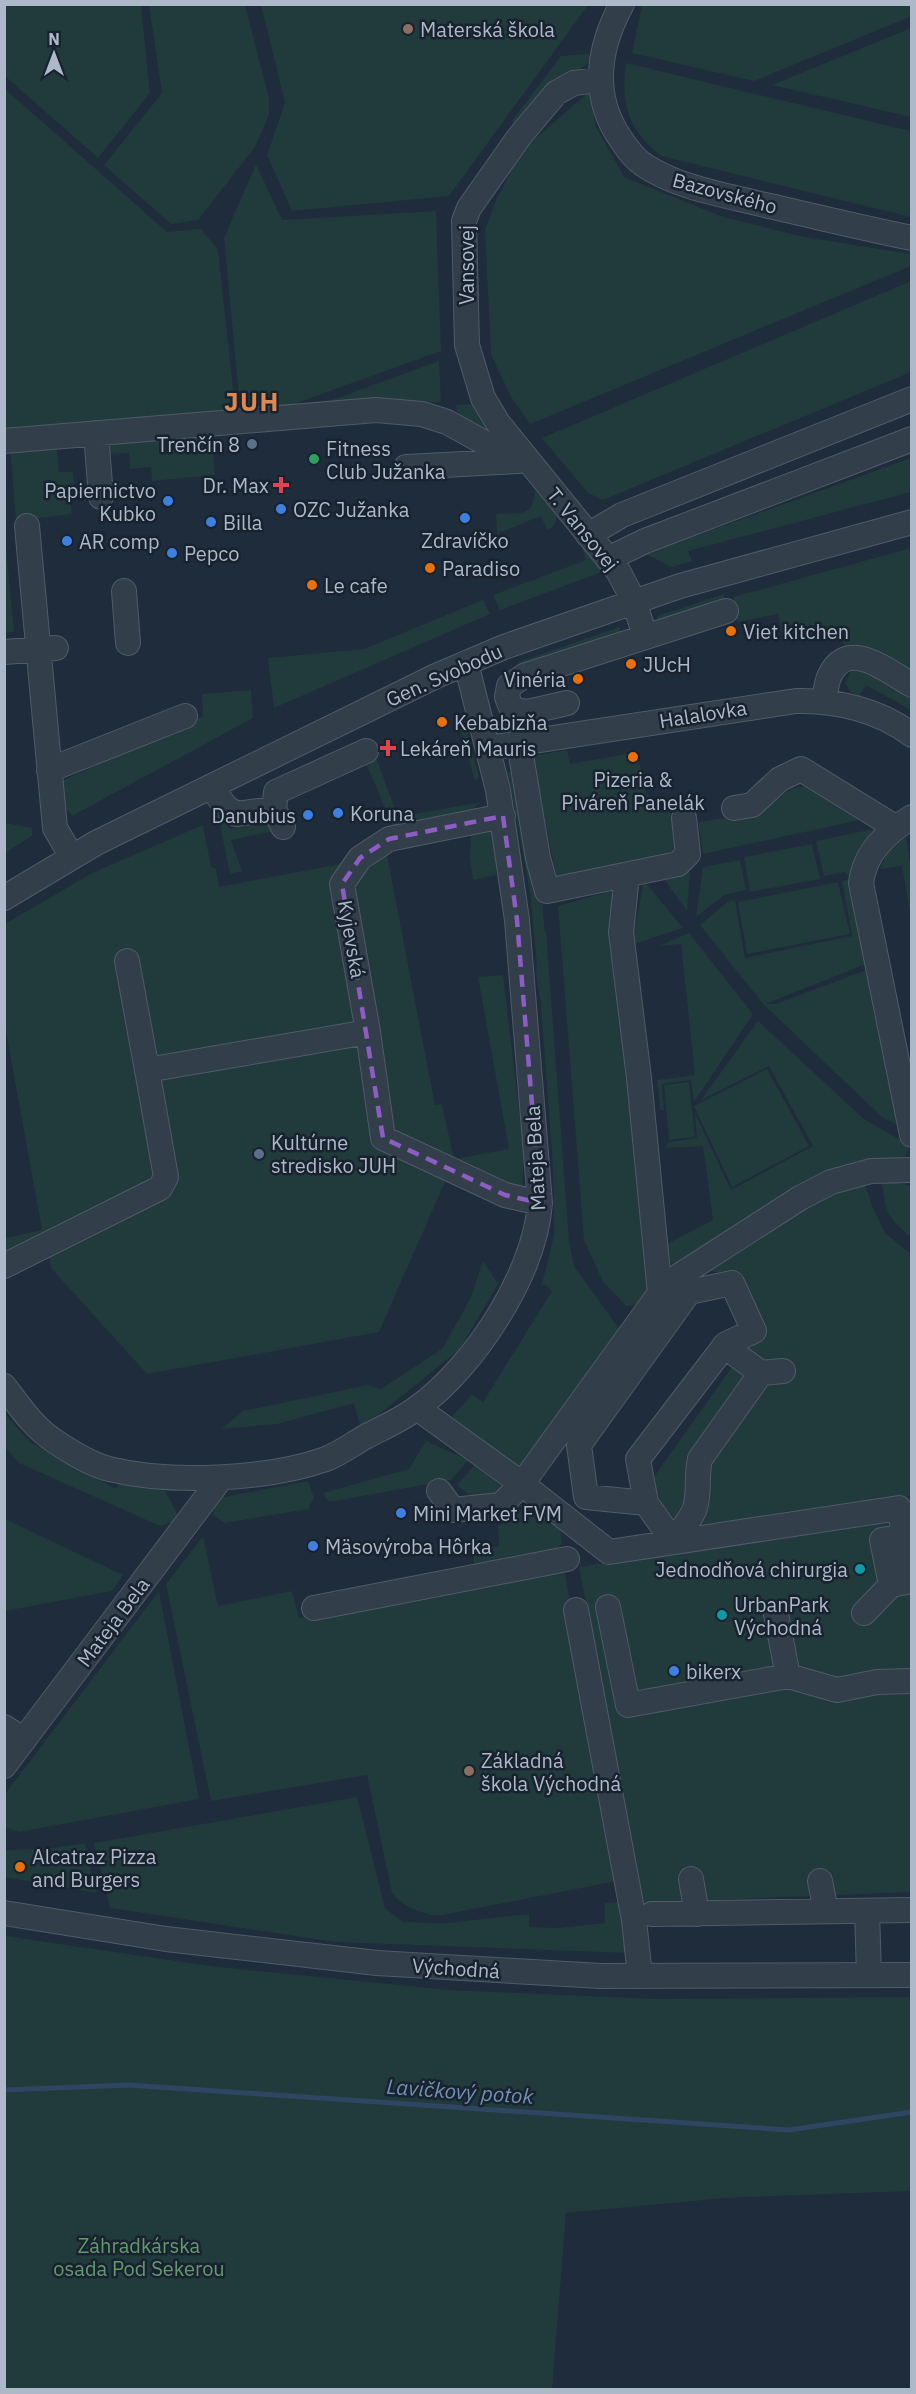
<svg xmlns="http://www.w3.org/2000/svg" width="916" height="2394" font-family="'IBM Plex Sans',sans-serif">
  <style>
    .green { fill: #213a3c; fill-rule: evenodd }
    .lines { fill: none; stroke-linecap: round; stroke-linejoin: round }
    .stream { stroke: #2f4662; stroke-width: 5 }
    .minor-casing { stroke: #505b69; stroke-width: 26 }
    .minor { stroke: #333e4b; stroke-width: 24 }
    .marked { fill: none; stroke: #8c5dc2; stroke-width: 4.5; stroke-dasharray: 12 8; stroke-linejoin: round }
    .education-dot { fill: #8d6e63; stroke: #18232f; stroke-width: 2 }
    .service-dot { fill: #5c6f8a; stroke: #18232f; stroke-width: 2 }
    .leisure-dot { fill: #2e9e5b; stroke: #18232f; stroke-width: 2 }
    .health-dot { fill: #e0444e; stroke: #18232f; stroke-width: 2 }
    .shop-dot { fill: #3f7fe0; stroke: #18232f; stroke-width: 2 }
    .food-dot { fill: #e8710a; stroke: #18232f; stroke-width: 2 }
    .culture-dot { fill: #0f9aa8; stroke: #18232f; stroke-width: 2 }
    .labels { text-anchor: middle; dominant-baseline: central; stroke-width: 5; stroke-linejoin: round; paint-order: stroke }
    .poi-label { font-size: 20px; fill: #adb8c8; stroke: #18232f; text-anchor: start }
    .street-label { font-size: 20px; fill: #adb8c8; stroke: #18232f }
    .park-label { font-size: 20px; fill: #629a6d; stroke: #18232f }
    .water-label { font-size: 21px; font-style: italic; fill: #7290b2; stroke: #18232f }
    .district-label { font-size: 26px; font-weight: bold; letter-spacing: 1.5px; fill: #de8952; stroke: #18232f }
  </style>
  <rect width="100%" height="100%" fill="#1f2c3b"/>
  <!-- green -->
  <path class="green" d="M 4,5 L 141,5 L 150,93 L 98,158 L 5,76 Z
    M 149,5 L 245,5 L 269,98 L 269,115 L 255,147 L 198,220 L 171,224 L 104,165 L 162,93 Z
    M 261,5 L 261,4 L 588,5 L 449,196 L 292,211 L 267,155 L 285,103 Z
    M 642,5 L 911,4 L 912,16 L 754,81 L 632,53 Z
    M 911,28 L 911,117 L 772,85 Z
    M 598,53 C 586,70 567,73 550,84 C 537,93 526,113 516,125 L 511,122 L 561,56 Z
    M 626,63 L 911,131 L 911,217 L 661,156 C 629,131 620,104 626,63 Z
    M 4,88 L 167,232 L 201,229 L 218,250 L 236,416 L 5,436 Z
    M 589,92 L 596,127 L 624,177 L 723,217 L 804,237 L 911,254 L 911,266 L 530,424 L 511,397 L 491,354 L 485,229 L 497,198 L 522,150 Z
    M 256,164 L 282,220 L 436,211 L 441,351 L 266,414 L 241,417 L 224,238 Z
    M 911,281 L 911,372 L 603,500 L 588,493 L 542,438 Z
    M 439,361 L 441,402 L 318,405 Z
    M 477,404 L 507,444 L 458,418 L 456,405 Z
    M 211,428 L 215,475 L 152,481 L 151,467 L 130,469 L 129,453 L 110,454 L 109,438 Z
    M 56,442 L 59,472 L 73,472 L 75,494 L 70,495 L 72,514 L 16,521 L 10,446 Z
    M 911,458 L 911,492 L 688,551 L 692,561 L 672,567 L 646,554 Z
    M 535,490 L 557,516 C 555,523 554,528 547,530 L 541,516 L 499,533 L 503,548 L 498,549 L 496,514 C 518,513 534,518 535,490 Z
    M 5,537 L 14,632 L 5,633 L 4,633 Z
    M 590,544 L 607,570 L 500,610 L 493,595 L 586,560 L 582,548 Z
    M 911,548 L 911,677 L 844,648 L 840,630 L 783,640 L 778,614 L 737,622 L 733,597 Z
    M 724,594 L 724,604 L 659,623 L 657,616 Z
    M 483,600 L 490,614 L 274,708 L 268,658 L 364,649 Z
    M 619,627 L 622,635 L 520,668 L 518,662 Z
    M 855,664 L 911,695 L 911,710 L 866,685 L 859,696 L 850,692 L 845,682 Z
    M 251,690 L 253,718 L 72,816 L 63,805 L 62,781 L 203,716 L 202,694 Z
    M 465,722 L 479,777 L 475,781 L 459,725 Z
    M 567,750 L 570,764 L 637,752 L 646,793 L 681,822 L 683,851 L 558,885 L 532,756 Z
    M 375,755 L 398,817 L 481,802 L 471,811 L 393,826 L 364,759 Z
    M 519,771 L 541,889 L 545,933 L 546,930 L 569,1241 L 574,1266 L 623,1334 L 519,1474 L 449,1420 L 472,1394 L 483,1402 L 552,1291 L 544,1284 L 541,1288 L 554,1235 L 553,1168 L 541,1005 C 540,994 534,973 537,964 L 530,892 L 508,772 Z
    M 812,785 L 869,818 L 703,854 L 698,822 L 763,812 L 790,789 Z
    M 224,813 L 229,829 L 263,821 L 275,831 L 231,840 L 242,871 L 230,874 L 218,815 Z
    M 5,823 L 32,828 L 32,836 L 5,853 Z
    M 203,825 L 211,867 L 216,869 L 219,887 L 387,855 L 435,1105 L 442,1104 L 454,1159 L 509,1149 L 478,977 L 503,975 L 524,1152 L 522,1188 L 448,1175 L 379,1332 L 147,1374 L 51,1268 L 45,1236 L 5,1258 L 5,1238 L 42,1230 L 5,1026 L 5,924 L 92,873 Z
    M 481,827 L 495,833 L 496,875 L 473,880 L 470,858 L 471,831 Z
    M 883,827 L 859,870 L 908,1130 L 882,1117 L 763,1004 L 700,925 L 727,902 L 735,901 L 745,958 L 852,936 L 842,881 L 850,879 L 845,872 L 824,876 L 816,841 ZM 866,964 L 877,1021 L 866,970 L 776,1004 L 765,1004 Z
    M 906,837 L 911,868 L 911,917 L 902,866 L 880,869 L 888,851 Z
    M 812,844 L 820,879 L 750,892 L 744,857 Z
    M 740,860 L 746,890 L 724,895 L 696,917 L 703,867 Z
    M 690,872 L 687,911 L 663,878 Z
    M 644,881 L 683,928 L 631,945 Z
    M 838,882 L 850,934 L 747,954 L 738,902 Z
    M 621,888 L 655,1290 L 644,1304 L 626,1306 L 603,1282 L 584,1240 L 558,906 Z
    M 689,933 L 753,1014 L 694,1102 L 691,1080 L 662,1084 L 664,1110 L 660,1110 L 657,1080 L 695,1075 L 681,944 L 659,946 Z
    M 758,1021 L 864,1119 L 907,1144 L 909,1150 L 899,1165 L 885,1166 L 679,1270 L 670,1262 L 667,1244 L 713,1220 L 703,1146 L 664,1148 L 669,1142 L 697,1138 L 695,1113 L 731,1190 L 813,1146 L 769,1066 L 701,1100 Z
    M 767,1069 L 809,1146 L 732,1187 L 694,1106 Z
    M 689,1082 L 695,1137 L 669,1140 L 664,1085 Z
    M 881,1179 L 911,1186 L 911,1237 C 884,1216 887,1211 881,1179 Z
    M 864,1182 L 873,1208 L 885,1233 L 911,1254 L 911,1495 L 898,1503 L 686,1532 L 665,1509 L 651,1481 L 744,1350 L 762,1335 L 738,1275 L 702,1270 L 840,1188 Z
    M 483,1261 L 498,1284 L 460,1349 L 361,1429 L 354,1403 L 277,1424 L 221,1429 L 243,1411 L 368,1385 L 381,1389 L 442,1349 L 471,1297 Z
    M 4,1413 L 30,1442 L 116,1489 L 119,1482 L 162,1485 L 180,1519 L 160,1526 L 19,1463 L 5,1447 Z
    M 426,1441 L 468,1460 L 451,1480 L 329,1502 L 323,1493 L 409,1469 Z
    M 478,1461 L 504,1479 L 504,1488 L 496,1494 L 472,1497 L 457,1485 Z
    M 308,1481 L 314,1498 L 308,1509 L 225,1523 L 214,1516 L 214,1499 Z
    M 531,1504 L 560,1528 L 562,1544 L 548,1556 L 475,1568 L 472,1551 L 499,1546 L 498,1526 Z
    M 911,1512 L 911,1892 L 643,1903 L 579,1567 L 907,1515 Z
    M 4,1519 L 5,1519 L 123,1575 L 112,1591 L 5,1611 Z
    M 203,1536 L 218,1606 L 292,1591 L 299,1618 L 564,1569 L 622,1880 L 437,1916 C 418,1912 405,1908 392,1893 L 367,1775 L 211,1801 L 166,1584 Z
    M 159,1591 L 199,1799 L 19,1832 L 5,1827 L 5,1794 Z
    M 357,1797 L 385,1908 L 403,1922 L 446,1923 L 529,1914 L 529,1927 L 558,1928 L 605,1923 L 605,1903 L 626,1901 L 629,1953 L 336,1942 L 110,1908 L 94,1843 Z
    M 85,1843 L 96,1893 L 5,1877 L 5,1850 L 48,1849 Z
    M 5,1936 L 218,1967 L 449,1990 L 656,1999 L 911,1997 L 911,2191 L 725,2198 L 566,2213 L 552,2389 L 5,2389 Z"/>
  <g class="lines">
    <!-- stream -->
    <path class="stream" d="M 4,2090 L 129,2085 L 789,2130 L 912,2112"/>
    <defs>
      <path id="minor" d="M 622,4 C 598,48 591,95 620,138 C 626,147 634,159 644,165 C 678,188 725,195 765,205 C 814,216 862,228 912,238
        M 599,80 L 574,83 L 556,93 L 519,137 L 469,208 L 464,221 L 467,345 L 483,398 L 498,423 L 618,571 L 634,601 L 645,636
        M 96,433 L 101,497
        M 4,441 L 376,410 L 422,414 L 447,422 L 492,447 L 502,447 L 513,443
        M 406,467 L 519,461
        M 27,526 L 55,828 L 72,857
        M 588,535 L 622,515 L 912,399
        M 608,559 L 645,541 L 912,439
        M 124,591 L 128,643
        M 4,652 L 56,648
        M 823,700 C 826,693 826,685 829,677 C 847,636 887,671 912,685
        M 567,703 L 528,712 L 512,710 L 507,697 L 509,686 L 524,676 L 726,611
        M 519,743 L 538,858 L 547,891 L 678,864 L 688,854 L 684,818
        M 488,748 L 796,701 C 836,700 879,710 912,735
        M 49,770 L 185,716
        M 211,787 L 226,807 L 236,814 L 274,809
        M 734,808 L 752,805 L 780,779 L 801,769 L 895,827
        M 503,816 L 389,839 L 360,858 L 342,884 L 368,1032 L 383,1138 L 505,1195 L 540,1203
        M 912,817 C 886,833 865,852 861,883 L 912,1135
        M 283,827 L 274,809 L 276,792 L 366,751
        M 4,898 L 96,843 L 436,676 L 504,647 L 680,586 L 912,522
        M 127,961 L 147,1070
        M 4,1266 L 160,1188 L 166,1177 L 147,1070 L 368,1032
        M 660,1293 L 671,1281 L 800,1198 L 831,1182 L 871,1171 L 912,1170
        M 724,1346 L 761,1373
        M 4,1386 C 19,1405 32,1426 53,1440 C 69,1451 90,1464 109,1469 C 171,1484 266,1480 326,1459 C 339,1454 353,1444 365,1437 C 382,1428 401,1420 417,1408 C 474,1367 535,1274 540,1203 L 517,920 L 498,790 L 466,663
        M 417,1408 L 522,1484 L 660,1293 L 639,1078 L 621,932 L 627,876
        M 439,1491 L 453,1510 L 501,1505 L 522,1484 L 609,1552 L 899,1508 L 912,1573
        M 646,1503 L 638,1459 L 726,1344 L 754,1331 L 732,1283 L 689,1292 L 579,1445 L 586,1497 L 646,1503 L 673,1541
        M 673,1541 C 680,1531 691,1520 695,1508 C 700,1492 696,1475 700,1459 L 761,1373 L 783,1371
        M 891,1585 L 882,1540 L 905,1536
        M 608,1607 L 628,1705 L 788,1676 L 837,1690 L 877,1682 L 912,1681
        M 314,1608 L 567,1559
        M 576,1610 L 634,1920 L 640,1976
        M 864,1613 L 891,1585 L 906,1582
        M 776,1614 L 788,1676
        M 4,1727 L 24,1740
        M 4,1766 L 221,1478
        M 691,1879 L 697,1914
        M 820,1881 L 826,1911
        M 867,1911 L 869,1975
        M 4,1913 L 166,1939 L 377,1963 L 600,1976 L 912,1975
        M 652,1914 L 912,1910"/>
    </defs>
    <!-- minor casing -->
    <use href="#minor" class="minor-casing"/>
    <!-- minor -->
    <use href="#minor" class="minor"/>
  </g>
  <!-- marked area -->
  <path class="marked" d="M 503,816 L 517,920 L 540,1203 L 505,1195 L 383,1138 L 342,884 L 360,858 L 389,839 Z"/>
  <!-- markers -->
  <g class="education-dot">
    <circle cx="408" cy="29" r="6"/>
    <circle cx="469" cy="1771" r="6"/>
  </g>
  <g class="service-dot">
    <circle cx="252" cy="444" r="6"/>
    <circle cx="259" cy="1154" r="6"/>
  </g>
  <circle class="leisure-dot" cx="314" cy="459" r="6"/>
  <g class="health-dot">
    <path d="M278 476h6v6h6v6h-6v6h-6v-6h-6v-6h6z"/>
    <path d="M385 739h6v6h6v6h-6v6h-6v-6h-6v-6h6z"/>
  </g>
  <g class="shop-dot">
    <circle cx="168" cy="501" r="6"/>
    <circle cx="281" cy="509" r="6"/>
    <circle cx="465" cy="518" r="6"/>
    <circle cx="211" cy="522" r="6"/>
    <circle cx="67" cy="541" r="6"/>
    <circle cx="172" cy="553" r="6"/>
    <circle cx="338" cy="813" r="6"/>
    <circle cx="308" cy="815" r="6"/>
    <circle cx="401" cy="1513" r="6"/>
    <circle cx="313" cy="1546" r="6"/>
    <circle cx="674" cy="1671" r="6"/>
  </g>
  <g class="food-dot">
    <circle cx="430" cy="568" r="6"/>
    <circle cx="312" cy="585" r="6"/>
    <circle cx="731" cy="631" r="6"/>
    <circle cx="631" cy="664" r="6"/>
    <circle cx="578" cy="679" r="6"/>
    <circle cx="442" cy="722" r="6"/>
    <circle cx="633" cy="757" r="6"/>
    <circle cx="20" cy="1867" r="6"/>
  </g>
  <g class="culture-dot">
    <circle cx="860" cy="1569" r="6"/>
    <circle cx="722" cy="1615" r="6"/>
  </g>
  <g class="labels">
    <!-- poi labels -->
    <g class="poi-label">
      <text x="420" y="29">Materská škola</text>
      <text x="240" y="444" text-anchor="end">Trenčín 8</text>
      <text x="326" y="448">Fitness<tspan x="326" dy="23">Club Južanka</tspan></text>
      <text x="269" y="485" text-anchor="end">Dr. Max</text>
      <text x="156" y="490" text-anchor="end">Papiernictvo<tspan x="156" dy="23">Kubko</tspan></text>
      <text x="293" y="509">OZC Južanka</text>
      <text x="223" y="522">Billa</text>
      <text x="465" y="540" text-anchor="middle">Zdravíčko</text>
      <text x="79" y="541">AR comp</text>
      <text x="184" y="553">Pepco</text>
      <text x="442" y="568">Paradiso</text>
      <text x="324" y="585">Le cafe</text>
      <text x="743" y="631">Viet kitchen</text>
      <text x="643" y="664">JUcH</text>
      <text x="566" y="679" text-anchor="end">Vinéria</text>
      <text x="454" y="722">Kebabizňa</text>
      <text x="400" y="748">Lekáreň Mauris</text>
      <text x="633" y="779" text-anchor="middle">Pizeria &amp;<tspan x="633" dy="23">Piváreň Panelák</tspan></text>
      <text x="350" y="813">Koruna</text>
      <text x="296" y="815" text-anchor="end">Danubius</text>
      <text x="271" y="1142">Kultúrne<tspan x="271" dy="23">stredisko JUH</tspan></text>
      <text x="413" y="1513">Mini Market FVM</text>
      <text x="325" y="1546">Mäsovýroba Hôrka</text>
      <text x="848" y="1569" text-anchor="end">Jednodňová chirurgia</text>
      <text x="734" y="1604">UrbanPark<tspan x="734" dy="23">Východná</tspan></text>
      <text x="686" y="1671">bikerx</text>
      <text x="481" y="1760">Základná<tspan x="481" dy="23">škola Východná</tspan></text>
      <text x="32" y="1856">Alcatraz Pizza<tspan x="32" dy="23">and Burgers</tspan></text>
    </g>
    <!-- street labels -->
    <g class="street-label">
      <text transform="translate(725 193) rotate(15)">Bazovského</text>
      <text transform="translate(466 265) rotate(-90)">Vansovej</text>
      <text transform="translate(583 529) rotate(51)">T. Vansovej</text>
      <text transform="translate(444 675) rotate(-24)">Gen. Svobodu</text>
      <text transform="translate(703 714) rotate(-9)">Halalovka</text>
      <text transform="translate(352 939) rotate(80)">Kyjevská</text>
      <text transform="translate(535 1158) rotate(-93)">Mateja Bela</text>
      <text transform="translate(113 1622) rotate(-53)">Mateja Bela</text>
      <text transform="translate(456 1968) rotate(4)">Východná</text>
    </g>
    <!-- park labels -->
    <g class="park-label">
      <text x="139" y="2245">Záhradkárska<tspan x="139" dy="23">osada Pod Sekerou</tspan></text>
    </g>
    <!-- water labels -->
    <g class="water-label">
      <text transform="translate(460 2091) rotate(4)">Lavičkový potok</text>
    </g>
    <!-- district labels -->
    <g class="district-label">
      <text x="252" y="401">JUH</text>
    </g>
  </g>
  <!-- border -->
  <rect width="916" height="2394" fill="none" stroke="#adb8c8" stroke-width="12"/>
  <!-- north arrow -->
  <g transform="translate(54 54)" stroke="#18232f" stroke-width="4.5" paint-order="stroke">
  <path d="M0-4.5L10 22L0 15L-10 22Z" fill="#adb8c8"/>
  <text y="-9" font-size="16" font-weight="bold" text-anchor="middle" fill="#adb8c8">N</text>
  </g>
</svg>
